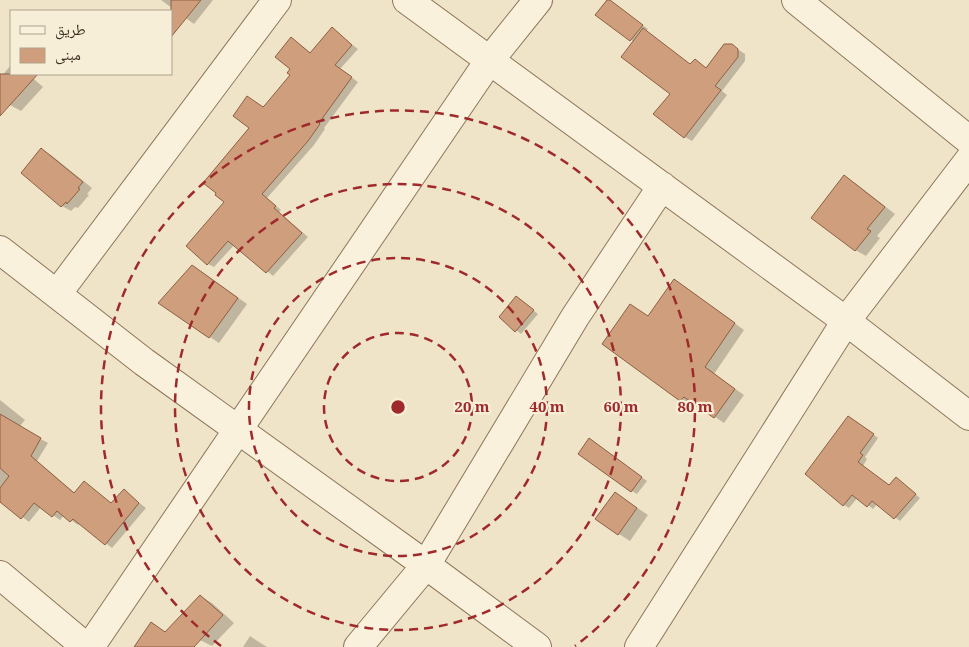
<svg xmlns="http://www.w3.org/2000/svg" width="969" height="647" font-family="Georgia,'Noto Naskh Arabic',serif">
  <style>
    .shadow { fill: #0003 }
    .building { fill: #cf9f7d; stroke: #8d5f41 }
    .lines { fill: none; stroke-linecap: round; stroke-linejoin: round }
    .minor-casing { stroke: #8d765c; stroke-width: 30 }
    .minor { stroke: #faf1dc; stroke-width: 28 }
    .ring { fill: none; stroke: #9e2a2b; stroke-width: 2.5; stroke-dasharray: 9 6 }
    .centre { fill: #9e2a2b; stroke: #f7eed8; stroke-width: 2.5 }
    .ring-label { font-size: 15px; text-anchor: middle; font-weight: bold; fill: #9e2a2b; stroke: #f7eed8; stroke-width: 4.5; stroke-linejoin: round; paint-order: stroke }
  </style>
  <rect width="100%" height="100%" fill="#f0e4c8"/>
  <!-- shadow -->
  <path class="shadow" d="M 161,0 L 213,0 L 194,24 Z
    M 608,0 L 648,29 L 646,31 L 691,65 L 695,60 L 707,68 L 731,45 L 745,54 L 745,61 L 722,91 L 727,95 L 692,141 L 685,137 L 672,93 L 634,42 L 597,14 Z
    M 332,29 L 358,49 L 340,69 L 358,82 L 324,128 L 325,129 L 314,145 L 267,198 L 281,210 L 279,212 L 308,237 L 273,276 L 235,244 L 214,267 L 208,264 L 225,202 L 250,128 L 264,108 L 292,75 L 292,38 L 311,53 Z
    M 11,65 L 11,74 L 28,74 L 43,87 L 21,111 L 10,105 L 0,96 L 0,78 Z
    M 41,150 L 51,155 L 92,188 L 87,194 L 89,195 L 78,208 L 75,207 L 71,211 L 62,206 Z
    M 844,177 L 855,183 L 895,214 L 877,236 L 880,238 L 866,256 L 855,250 Z
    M 202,272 L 247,304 L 219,343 L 210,337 Z
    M 684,286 L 744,330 L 714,374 L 744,395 L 724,423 L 693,402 L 691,406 L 681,400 L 603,343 L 648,317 Z
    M 516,297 L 538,314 L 521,334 L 501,317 Z
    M 0,400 L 25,420 L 19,427 L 48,443 L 37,461 L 76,494 L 85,483 L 112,504 L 124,491 L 146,508 L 112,548 L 80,523 L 78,525 L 64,515 L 60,520 L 41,507 L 29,522 L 0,500 Z
    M 854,420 L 878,438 L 865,457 L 867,459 L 863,466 L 890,486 L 897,479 L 920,498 L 900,521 L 877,504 L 873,509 L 858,497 L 849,508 L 844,505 Z
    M 595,443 L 647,481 L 637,494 L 632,491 Z
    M 615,493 L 648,515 L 630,541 L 619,534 Z
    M 200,596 L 212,603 L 234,623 L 212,646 L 200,640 Z
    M 250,636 L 259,642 L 267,647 L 243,647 Z"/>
  <!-- building -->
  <path class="building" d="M 171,0 L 201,0 L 171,37 Z
    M 607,0 L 610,0 L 643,25 L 630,41 L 595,15 Z
    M 332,27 L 352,45 L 335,65 L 352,77 L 319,123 L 320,124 L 308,141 L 262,194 L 276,206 L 274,208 L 302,233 L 266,273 L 228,241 L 207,265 L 186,246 L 224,202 L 215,195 L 216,193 L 203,183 L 249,128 L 233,116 L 247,96 L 263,107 L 265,105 L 290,75 L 287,73 L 290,69 L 275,57 L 291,37 L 310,53 Z
    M 643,28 L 690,64 L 695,59 L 706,68 L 724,44 L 732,44 L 738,49 L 738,57 L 715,86 L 721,90 L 684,138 L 653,114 L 670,94 L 621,57 Z
    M 0,74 L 38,74 L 0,116 Z
    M 41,148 L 83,182 L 78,188 L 80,189 L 67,204 L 66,202 L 61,207 L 21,173 Z
    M 844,175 L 885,207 L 867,229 L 871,231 L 855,251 L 811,218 Z
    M 192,265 L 238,298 L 209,338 L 158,303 Z
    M 674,279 L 735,323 L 705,367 L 735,389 L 714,418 L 684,397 L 680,401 L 602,344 L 630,304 L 648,316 Z
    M 516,296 L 534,310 L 515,332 L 499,317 Z
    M 0,414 L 41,438 L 31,456 L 74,493 L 84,481 L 111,503 L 124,489 L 139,503 L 105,545 L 73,519 L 70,522 L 57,511 L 52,517 L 34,503 L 21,519 L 0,502 L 0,488 L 9,476 L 0,468 Z
    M 848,416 L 874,434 L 860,453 L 863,455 L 858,462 L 889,485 L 896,477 L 916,494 L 894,519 L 872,501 L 867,507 L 852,495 L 843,506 L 805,474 Z
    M 589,438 L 642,477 L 631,492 L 578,454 Z
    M 615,492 L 637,508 L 618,535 L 595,519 Z
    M 200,595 L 223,615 L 194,647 L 134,647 L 151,622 L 165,632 Z"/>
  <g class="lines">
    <defs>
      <path id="minor" d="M 407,0 L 846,321 L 969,416
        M 796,0 L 969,140
        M 0,250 L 144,362 L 426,565 L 537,647
        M 57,294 L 277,0
        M 0,575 L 86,647
        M 90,647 L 489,61 L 538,0
        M 358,647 L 426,565 L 575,317 L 662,186
        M 639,647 L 846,321 L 969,160"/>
    </defs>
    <!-- minor casing -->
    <use href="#minor" class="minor-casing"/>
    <!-- minor -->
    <use href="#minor" class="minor"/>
  </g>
  <!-- distance rings -->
  <g class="ring">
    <circle cx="398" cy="407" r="74"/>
    <circle cx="398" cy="407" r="149"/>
    <circle cx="398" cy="407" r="223"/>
    <path d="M221 646A297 297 0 1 1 575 646"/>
  </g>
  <circle cx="398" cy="407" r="8" class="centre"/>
  <g class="ring-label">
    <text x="472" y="412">20 m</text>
    <text x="547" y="412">40 m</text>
    <text x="621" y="412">60 m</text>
    <text x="695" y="412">80 m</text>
  </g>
  <!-- legend -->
  <rect x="10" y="10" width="162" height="65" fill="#f7eed8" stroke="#ada18e"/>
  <rect x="20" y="26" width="25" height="8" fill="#faf1dc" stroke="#ada18e"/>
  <text x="55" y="35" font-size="15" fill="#3d2e20">طريق</text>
  <rect x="20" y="48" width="25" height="15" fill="#cf9f7d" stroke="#ada18e"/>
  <text x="55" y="60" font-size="15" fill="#3d2e20">مبنى</text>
</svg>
